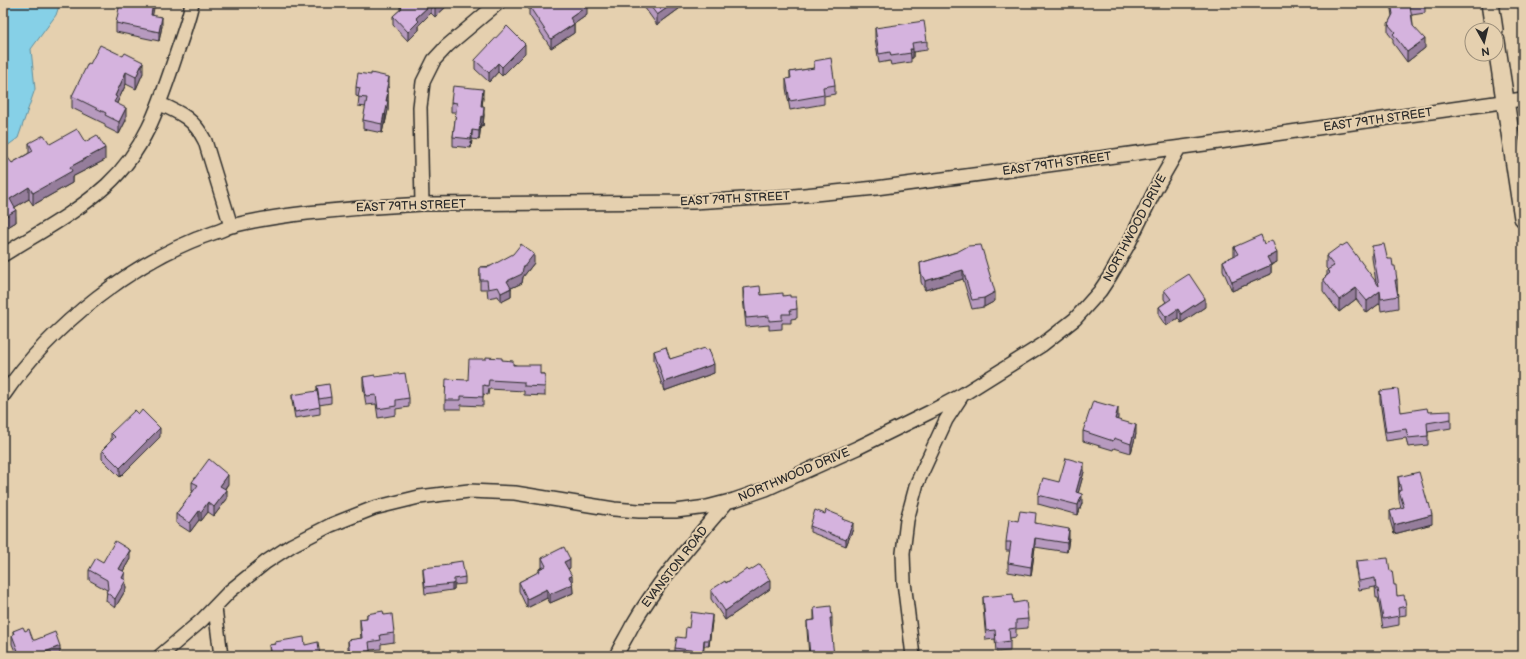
<svg xmlns="http://www.w3.org/2000/svg" width="1526" height="659" font-family="'Balsamiq Sans',sans-serif">
  <style>
    .water { fill: #86d0e7; stroke: #628e9c }
    .lines { fill: none; stroke-linecap: round; stroke-linejoin: round }
    .minor-casing { stroke: #2b2b2b; stroke-width: 16 }
    .tertiary-casing { stroke: #2b2b2b; stroke-width: 20 }
    .minor { stroke: #e5d0af; stroke-width: 13 }
    .tertiary { stroke: #e5d0af; stroke-width: 17 }
    .wall { fill: #b79abf; stroke: #2b2b2b }
    .shaded-wall { fill: #957d9b; stroke: #2b2b2b }
    .building { fill: #d5b3de; stroke: #2b2b2b }
    .labels { text-anchor: middle; dominant-baseline: central; stroke-width: 4; stroke-linejoin: round; paint-order: stroke }
    .street-label { font-size: 12px; fill: #2b2b2b; stroke: #e5d0af }
  </style>
  <rect width="100%" height="100%" fill="#e5d0af"/>
  <filter id="ink" filterUnits="userSpaceOnUse"><feTurbulence type="fractalNoise" baseFrequency=".025" numOctaves="2"/><feDisplacementMap in="SourceGraphic" scale="8" xChannelSelector="R" yChannelSelector="G"/><feConvolveMatrix kernelMatrix="1 2 1 2 8 2 1 2 1" color-interpolation-filters="sRGB"/></filter>
  <g filter="url(#ink)">
    <!-- water -->
    <path class="water" d="M 3,3 L 60,3 L 56,15 L 31,49 L 35,89 L 18,138 L 3,149 Z"/>
    <g class="lines">
      <defs>
        <path id="minor" d="M 160,104 C 181,113 194,119 205,141 L 231,226
          M 422,204 L 420,107 L 423,82 L 434,60 L 447,46 L 498,3
          M 3,255 C 38,233 76,213 107,185 C 145,150 159,106 175,58 C 181,40 188,22 192,3
          M 3,396 C 50,326 136,258 216,232 C 221,231 227,227 232,226 C 257,219 282,216 307,213 C 345,209 383,206 422,204 L 693,202 L 794,196 L 876,188 L 1212,143 L 1523,99
          M 215,608 L 221,656
          M 160,656 L 202,620 L 230,591 L 266,562 L 292,545 L 331,525 L 374,508 L 419,497 L 469,491 L 515,493 L 614,509 L 639,511 L 676,511 L 707,507 L 734,500 L 766,489 L 857,448 L 930,412 L 962,395 L 1042,345 L 1075,319 L 1100,291 L 1110,276 L 1129,243 L 1156,188 L 1179,148
          M 616,656 C 621,645 627,636 632,626 C 658,581 693,542 727,502
          M 913,656 L 904,582 L 903,553 L 907,520 L 917,483 L 946,420 L 961,397"/>
        <path id="tertiary" d="M 1490,3 L 1494,30
          M 1496,41 L 1523,218"/>
      </defs>
      <!-- minor casing -->
      <use href="#minor" class="minor-casing"/>
      <!-- tertiary casing -->
      <use href="#tertiary" class="tertiary-casing"/>
      <!-- minor -->
      <use href="#minor" class="minor"/>
      <!-- tertiary -->
      <use href="#tertiary" class="tertiary"/>
    </g>
    <!-- wall -->
    <path class="wall" d="M 401,3 L 448,3 L 448,5 L 435,17 L 431,13 L 419,25 L 419,30 L 408,41 L 393,25 L 393,16 L 400,10 L 400,6 L 401,5 Z
      M 642,3 L 687,3 L 657,25 L 642,4 Z
      M 1390,3 L 1425,3 L 1425,13 L 1412,15 L 1413,26 L 1425,48 L 1407,62 L 1393,43 L 1393,39 L 1388,33 L 1388,24 L 1392,16 Z
      M 529,6 L 587,15 L 574,24 L 574,33 L 551,48 L 529,15 Z
      M 153,15 L 162,26 L 159,41 L 116,32 L 116,23 Z
      M 875,28 L 927,41 L 927,50 L 913,52 L 913,58 L 911,58 L 911,62 L 891,65 L 890,61 L 879,63 L 875,38 Z
      M 525,53 L 502,76 L 498,72 L 489,82 L 475,69 L 475,60 Z
      M 814,61 L 835,85 L 835,94 L 824,96 L 824,104 L 790,110 L 786,88 L 786,79 L 790,79 L 790,72 L 814,68 Z
      M 90,64 L 143,73 L 136,89 L 126,84 L 117,103 L 126,120 L 119,134 L 105,127 L 105,124 L 72,108 L 72,96 Z
      M 389,86 L 388,92 L 388,110 L 385,124 L 384,124 L 382,133 L 363,129 L 363,120 L 366,107 L 358,106 L 359,97 L 356,96 L 356,87 Z
      M 483,98 L 482,106 L 484,115 L 483,126 L 481,125 L 479,140 L 472,139 L 471,148 L 453,146 L 453,137 L 456,112 L 451,112 L 451,102 Z
      M 85,142 L 105,160 L 72,177 L 72,183 L 33,205 L 29,199 L 15,207 L 16,222 L 3,230 L 3,161 L 12,163 L 29,153 L 29,143 L 50,144 Z
      M 1264,244 L 1277,262 L 1271,265 L 1271,274 L 1232,291 L 1223,270 L 1223,261 L 1234,256 L 1234,247 Z
      M 1372,246 L 1387,257 L 1393,266 L 1397,280 L 1398,308 L 1381,311 L 1380,303 L 1367,313 L 1356,299 L 1339,312 L 1323,291 L 1323,279 L 1327,275 L 1327,270 L 1328,270 L 1326,268 L 1326,256 L 1376,282 L 1372,258 Z
      M 957,252 L 995,301 L 984,307 L 972,309 L 963,279 L 925,290 L 921,282 L 920,263 Z
      M 534,263 L 523,277 L 522,283 L 511,288 L 511,297 L 501,302 L 498,296 L 488,298 L 487,289 L 480,289 L 480,267 Z
      M 743,288 L 761,295 L 783,296 L 790,297 L 797,309 L 797,318 L 791,319 L 791,323 L 782,323 L 782,329 L 769,330 L 769,325 L 746,327 L 743,297 Z
      M 1164,290 L 1205,307 L 1181,323 L 1178,318 L 1166,326 L 1159,316 L 1159,307 L 1166,302 L 1164,299 Z
      M 706,350 L 714,373 L 664,391 L 654,360 L 654,351 L 670,359 Z
      M 486,359 L 502,360 L 540,374 L 545,374 L 545,396 L 524,395 L 524,391 L 489,389 L 488,395 L 483,394 L 483,406 L 461,405 L 461,409 L 445,409 L 445,400 L 468,380 Z
      M 363,377 L 375,377 L 409,398 L 409,407 L 396,409 L 396,415 L 378,418 L 376,404 L 366,405 L 363,386 Z
      M 317,386 L 331,397 L 331,403 L 319,405 L 317,392 Z
      M 1380,391 L 1401,412 L 1428,412 L 1451,419 L 1451,428 L 1428,432 L 1428,445 L 1408,447 L 1406,438 L 1386,441 L 1380,401 Z
      M 292,395 L 320,407 L 320,414 L 295,418 L 292,401 Z
      M 1118,418 L 1117,419 L 1136,434 L 1131,453 L 1114,448 L 1113,450 L 1083,441 L 1083,431 Z
      M 111,433 L 160,437 L 120,477 L 102,459 L 102,450 L 111,441 Z
      M 1084,472 L 1078,493 L 1082,503 L 1078,515 L 1038,504 L 1038,495 L 1059,482 Z
      M 1398,477 L 1432,524 L 1394,534 L 1390,520 L 1390,511 L 1401,508 L 1399,500 Z
      M 192,482 L 228,484 L 225,489 L 227,499 L 214,516 L 208,512 L 201,521 L 199,520 L 190,532 L 176,523 L 176,514 L 193,491 L 192,491 Z
      M 843,519 L 853,529 L 846,546 L 810,532 L 810,526 Z
      M 1036,523 L 1069,538 L 1067,552 L 1035,547 L 1031,576 L 1008,572 L 1008,563 L 1010,551 L 1006,551 L 1006,542 Z
      M 542,558 L 570,568 L 568,569 L 572,582 L 573,593 L 550,603 L 547,598 L 527,608 L 519,591 L 519,582 L 539,572 L 539,569 L 542,568 Z
      M 130,559 L 123,571 L 125,579 L 126,589 L 115,608 L 106,601 L 107,590 L 89,580 L 89,570 L 103,562 Z
      M 1356,561 L 1390,571 L 1397,596 L 1406,606 L 1406,615 L 1399,616 L 1399,625 L 1383,628 L 1378,598 L 1376,598 L 1375,587 L 1359,590 L 1356,570 Z
      M 423,568 L 465,577 L 465,584 L 454,585 L 454,589 L 452,590 L 425,594 L 423,574 Z
      M 749,571 L 770,589 L 725,620 L 711,599 L 711,590 Z
      M 983,597 L 1014,603 L 1028,619 L 1028,628 L 1016,629 L 1016,637 L 1010,638 L 1010,651 L 996,652 L 995,639 L 986,640 L 983,606 Z
      M 814,608 L 832,618 L 832,627 L 831,627 L 833,656 L 809,656 L 807,630 L 807,621 L 814,620 Z
      M 367,614 L 384,615 L 394,633 L 394,642 L 381,644 L 381,649 L 370,650 L 370,656 L 349,656 L 348,649 L 348,640 L 361,639 L 360,628 L 360,619 L 367,618 Z
      M 712,621 L 709,646 L 704,646 L 703,656 L 689,656 L 675,654 L 675,648 L 685,638 L 689,628 Z
      M 13,631 L 25,631 L 33,640 L 60,656 L 17,656 L 12,644 L 12,635 L 13,635 Z
      M 275,642 L 305,645 L 320,656 L 270,656 L 269,645 L 275,644 Z"/>
    <!-- shaded-wall -->
    <path class="shaded-wall" d="M 153,3 L 155,3 L 151,24 L 151,15 Z
      M 440,3 L 448,3 L 448,5 L 435,17 L 435,8 Z
      M 674,3 L 687,3 L 657,25 L 657,15 Z
      M 431,4 L 431,13 L 419,25 L 419,30 L 408,41 L 408,32 L 416,18 Z
      M 587,6 L 587,15 L 570,27 L 570,18 Z
      M 162,17 L 162,26 L 159,41 L 159,32 Z
      M 574,24 L 574,33 L 551,48 L 551,39 Z
      M 1425,39 L 1425,48 L 1407,62 L 1407,52 Z
      M 525,44 L 525,53 L 502,76 L 502,67 Z
      M 910,49 L 913,49 L 913,58 L 911,58 Z
      M 143,62 L 143,73 L 136,89 L 136,77 Z
      M 498,63 L 498,72 L 489,82 L 489,73 Z
      M 126,72 L 126,84 L 117,103 L 117,108 L 114,102 L 115,96 Z
      M 389,77 L 389,86 L 386,101 L 386,92 Z
      M 483,89 L 483,98 L 481,115 L 481,106 Z
      M 388,92 L 388,110 L 385,124 L 386,101 Z
      M 484,106 L 484,115 L 483,126 L 483,117 Z
      M 126,108 L 126,120 L 119,134 L 119,122 Z
      M 384,114 L 384,124 L 382,133 L 382,124 Z
      M 481,116 L 481,125 L 479,140 L 479,131 Z
      M 472,130 L 472,139 L 471,148 L 471,139 Z
      M 105,148 L 105,160 L 72,177 L 72,183 L 33,205 L 33,193 L 70,167 Z
      M 29,187 L 29,199 L 10,210 L 10,199 Z
      M 16,210 L 16,222 L 3,230 L 3,218 Z
      M 1277,253 L 1277,262 L 1267,266 L 1267,257 Z
      M 534,254 L 534,263 L 523,277 L 522,283 L 507,290 L 507,281 Z
      M 1271,265 L 1271,274 L 1232,291 L 1232,282 Z
      M 963,270 L 963,279 L 925,290 L 925,281 Z
      M 511,288 L 511,297 L 501,302 L 501,293 Z
      M 1356,288 L 1356,299 L 1339,312 L 1339,300 Z
      M 1380,291 L 1380,303 L 1367,313 L 1367,301 Z
      M 995,292 L 995,301 L 984,307 L 984,298 Z
      M 1205,298 L 1205,307 L 1181,323 L 1181,314 Z
      M 1178,309 L 1178,318 L 1166,326 L 1166,317 Z
      M 714,364 L 714,373 L 664,391 L 664,382 Z
      M 1118,408 L 1118,418 L 1115,428 L 1115,419 Z
      M 1136,425 L 1136,434 L 1131,453 L 1131,444 Z
      M 160,428 L 160,437 L 120,477 L 120,468 Z
      M 1084,463 L 1084,472 L 1076,501 L 1076,492 Z
      M 228,475 L 228,484 L 220,495 L 220,486 Z
      M 227,490 L 227,499 L 214,516 L 214,507 Z
      M 1082,494 L 1082,503 L 1078,515 L 1078,505 Z
      M 208,502 L 208,512 L 201,521 L 201,512 Z
      M 199,511 L 199,520 L 190,532 L 190,523 Z
      M 1432,515 L 1432,524 L 1394,534 L 1394,525 Z
      M 853,523 L 853,529 L 846,546 L 846,540 Z
      M 1069,529 L 1069,538 L 1067,552 L 1067,543 Z
      M 1035,538 L 1035,547 L 1031,576 L 1031,567 Z
      M 130,550 L 130,559 L 119,578 L 119,569 Z
      M 570,559 L 570,568 L 564,571 L 564,562 Z
      M 125,572 L 126,589 L 115,608 L 115,599 L 122,578 Z
      M 572,576 L 573,593 L 550,603 L 550,594 L 569,577 Z
      M 770,580 L 770,589 L 725,620 L 725,611 Z
      M 454,583 L 454,589 L 452,590 L 452,584 Z
      M 547,589 L 547,598 L 527,608 L 527,599 Z
      M 712,615 L 712,621 L 709,646 L 709,640 Z
      M 704,640 L 704,646 L 703,656 L 703,652 Z
      M 60,646 L 60,656 L 38,656 L 38,655 Z"/>
    <!-- building -->
    <path class="building" d="M 120,3 L 153,3 L 151,15 L 162,17 L 159,32 L 116,23 Z
      M 403,3 L 440,3 L 435,8 L 431,4 L 416,18 L 419,21 L 408,32 L 393,16 L 402,8 L 400,6 Z
      M 535,3 L 585,3 L 587,6 L 570,18 L 574,24 L 551,39 L 529,6 Z
      M 648,3 L 674,3 L 657,15 Z
      M 1391,3 L 1425,3 L 1425,4 L 1410,6 L 1413,26 L 1425,39 L 1407,52 L 1393,34 L 1395,32 L 1388,24 L 1393,14 Z
      M 924,21 L 927,41 L 912,43 L 913,49 L 910,49 L 911,53 L 891,56 L 890,52 L 879,54 L 875,28 Z
      M 507,26 L 525,44 L 502,67 L 498,63 L 489,73 L 475,60 Z
      M 100,45 L 123,56 L 125,53 L 143,62 L 136,77 L 126,72 L 115,96 L 117,97 L 114,102 L 126,108 L 119,122 L 105,115 L 106,113 L 72,96 L 88,63 L 90,64 Z
      M 831,58 L 835,85 L 823,87 L 824,95 L 790,101 L 786,79 L 791,78 L 790,72 L 814,68 L 814,61 Z
      M 358,73 L 371,75 L 371,73 L 389,77 L 386,92 L 388,92 L 386,101 L 388,101 L 385,115 L 384,114 L 382,124 L 363,120 L 367,98 L 358,97 L 360,88 L 356,87 Z
      M 453,86 L 483,89 L 481,106 L 484,106 L 483,117 L 481,116 L 479,131 L 472,130 L 471,139 L 453,137 L 457,103 L 451,102 Z
      M 77,129 L 85,142 L 97,135 L 105,148 L 70,167 L 72,171 L 33,193 L 29,187 L 10,199 L 16,210 L 3,218 L 3,161 L 8,158 L 12,163 L 33,151 L 29,143 L 44,135 L 50,144 Z
      M 1261,235 L 1264,244 L 1272,240 L 1277,253 L 1267,257 L 1271,265 L 1232,282 L 1223,261 L 1238,254 L 1234,247 Z
      M 1347,243 L 1379,286 L 1372,246 L 1384,244 L 1387,257 L 1388,259 L 1392,259 L 1393,266 L 1395,266 L 1397,280 L 1395,280 L 1398,296 L 1381,299 L 1380,291 L 1367,301 L 1356,288 L 1339,300 L 1323,279 L 1330,273 L 1327,270 L 1334,266 L 1326,256 L 1341,245 L 1342,246 Z
      M 521,244 L 534,254 L 523,268 L 522,274 L 507,281 L 511,288 L 501,293 L 498,287 L 488,289 L 487,280 L 480,280 L 480,267 L 489,267 L 513,254 Z
      M 981,245 L 995,292 L 984,298 L 972,300 L 963,270 L 925,281 L 921,273 L 920,263 L 957,252 L 968,246 Z
      M 1189,274 L 1205,298 L 1181,314 L 1178,309 L 1166,317 L 1159,307 L 1171,299 L 1164,290 Z
      M 760,286 L 761,295 L 783,293 L 783,296 L 790,295 L 790,297 L 796,297 L 797,309 L 790,310 L 791,314 L 782,314 L 782,320 L 769,321 L 769,316 L 746,318 L 743,288 Z
      M 666,347 L 670,359 L 705,348 L 706,350 L 709,349 L 714,364 L 664,382 L 654,351 Z
      M 486,357 L 502,358 L 502,360 L 513,361 L 513,365 L 540,365 L 540,374 L 545,374 L 545,387 L 524,386 L 524,382 L 489,380 L 488,386 L 483,385 L 483,397 L 461,396 L 461,400 L 445,400 L 446,379 L 468,380 L 469,359 L 486,359 Z
      M 405,373 L 409,398 L 396,400 L 396,406 L 378,409 L 376,395 L 366,396 L 363,377 L 375,375 L 375,377 Z
      M 329,384 L 331,397 L 319,399 L 317,386 Z
      M 1398,389 L 1401,412 L 1427,408 L 1428,412 L 1451,411 L 1451,419 L 1427,423 L 1428,436 L 1408,438 L 1406,429 L 1386,432 L 1380,391 Z
      M 317,391 L 320,407 L 295,412 L 292,395 Z
      M 1093,401 L 1118,408 L 1115,419 L 1136,425 L 1131,444 L 1114,438 L 1113,441 L 1083,431 Z
      M 135,410 L 139,414 L 142,410 L 160,428 L 120,468 L 102,450 L 115,437 L 111,433 Z
      M 1066,458 L 1084,463 L 1076,492 L 1082,494 L 1078,505 L 1038,495 L 1043,478 L 1059,482 Z
      M 209,459 L 228,475 L 220,486 L 227,490 L 214,507 L 208,502 L 201,512 L 199,511 L 190,523 L 176,514 L 198,485 L 192,482 Z
      M 1419,472 L 1428,504 L 1429,503 L 1432,515 L 1394,525 L 1390,511 L 1404,507 L 1399,491 L 1401,490 L 1398,477 Z
      M 815,510 L 825,514 L 826,510 L 843,517 L 842,519 L 853,523 L 846,540 L 810,526 Z
      M 1020,511 L 1036,513 L 1035,523 L 1069,529 L 1067,543 L 1035,538 L 1031,567 L 1008,563 L 1011,542 L 1006,542 L 1009,519 L 1018,521 Z
      M 115,541 L 130,550 L 119,569 L 125,572 L 122,578 L 126,580 L 115,599 L 106,592 L 108,589 L 107,580 L 89,570 L 96,558 L 103,562 Z
      M 564,547 L 570,559 L 564,562 L 572,576 L 569,577 L 573,584 L 550,594 L 547,589 L 527,599 L 519,582 L 540,571 L 539,569 L 546,566 L 542,558 Z
      M 1388,558 L 1390,571 L 1392,570 L 1394,585 L 1396,585 L 1397,596 L 1404,595 L 1406,606 L 1398,608 L 1399,616 L 1383,619 L 1378,589 L 1376,589 L 1375,578 L 1359,581 L 1356,561 Z
      M 462,561 L 465,577 L 454,579 L 454,583 L 452,584 L 425,587 L 423,568 L 449,565 L 449,563 Z
      M 760,564 L 770,580 L 725,611 L 711,590 L 725,581 L 726,583 L 747,569 L 749,571 Z
      M 1013,594 L 1014,603 L 1026,601 L 1028,619 L 1016,620 L 1016,628 L 1009,629 L 1010,641 L 996,643 L 995,630 L 986,631 L 983,597 Z
      M 831,606 L 832,618 L 830,618 L 834,656 L 810,656 L 807,621 L 815,620 L 814,608 Z
      M 383,611 L 384,615 L 392,614 L 394,633 L 380,635 L 381,640 L 369,642 L 370,651 L 350,654 L 348,640 L 362,638 L 360,619 L 367,618 L 367,614 Z
      M 691,612 L 712,615 L 709,640 L 704,640 L 703,652 L 675,648 L 677,637 L 685,638 L 686,627 L 689,628 Z
      M 23,627 L 25,631 L 29,629 L 33,640 L 35,640 L 55,632 L 60,646 L 38,655 L 38,656 L 20,656 L 12,635 L 14,634 L 13,631 Z
      M 304,637 L 305,645 L 318,642 L 320,656 L 271,656 L 269,645 L 276,644 L 275,642 Z"/>
  </g>
  <g class="labels">
    <!-- street labels -->
    <g class="street-label">
      <text transform="translate(1378 120) rotate(-8)">EAST 79TH STREET</text>
      <text transform="translate(1057 164) rotate(-8)">EAST 79TH STREET</text>
      <text transform="translate(735 199) rotate(-3)">EAST 79TH STREET</text>
      <text transform="translate(411 206) rotate(-2)">EAST 79TH STREET</text>
      <text transform="translate(1135 228) rotate(-62)">NORTHWOOD DRIVE</text>
      <text transform="translate(794 475) rotate(-23)">NORTHWOOD DRIVE</text>
      <text transform="translate(675 567) rotate(-52)">EVANSTON ROAD</text>
    </g>
  </g>
  <!-- margin -->
  <rect width="1526" height="659" fill="none" stroke="#e5d0af" stroke-width="16"/>
  <rect x="8" y="8" width="1510" height="643" fill="none" stroke="#2b2b2b" stroke-width="1.5" filter="url(#ink)"/>
  <!-- north arrow -->
  <g transform="translate(1484 42) rotate(172)"><circle r="19" fill="#e5d0af" stroke="#9b8e7a"/>
  <path d="M0-3L7 15L0 10L-7 15Z" fill="#2b2b2b"/>
  <text y="-6" font-size="11" font-weight="bold" text-anchor="middle" fill="#2b2b2b">N</text>
  </g>
</svg>
